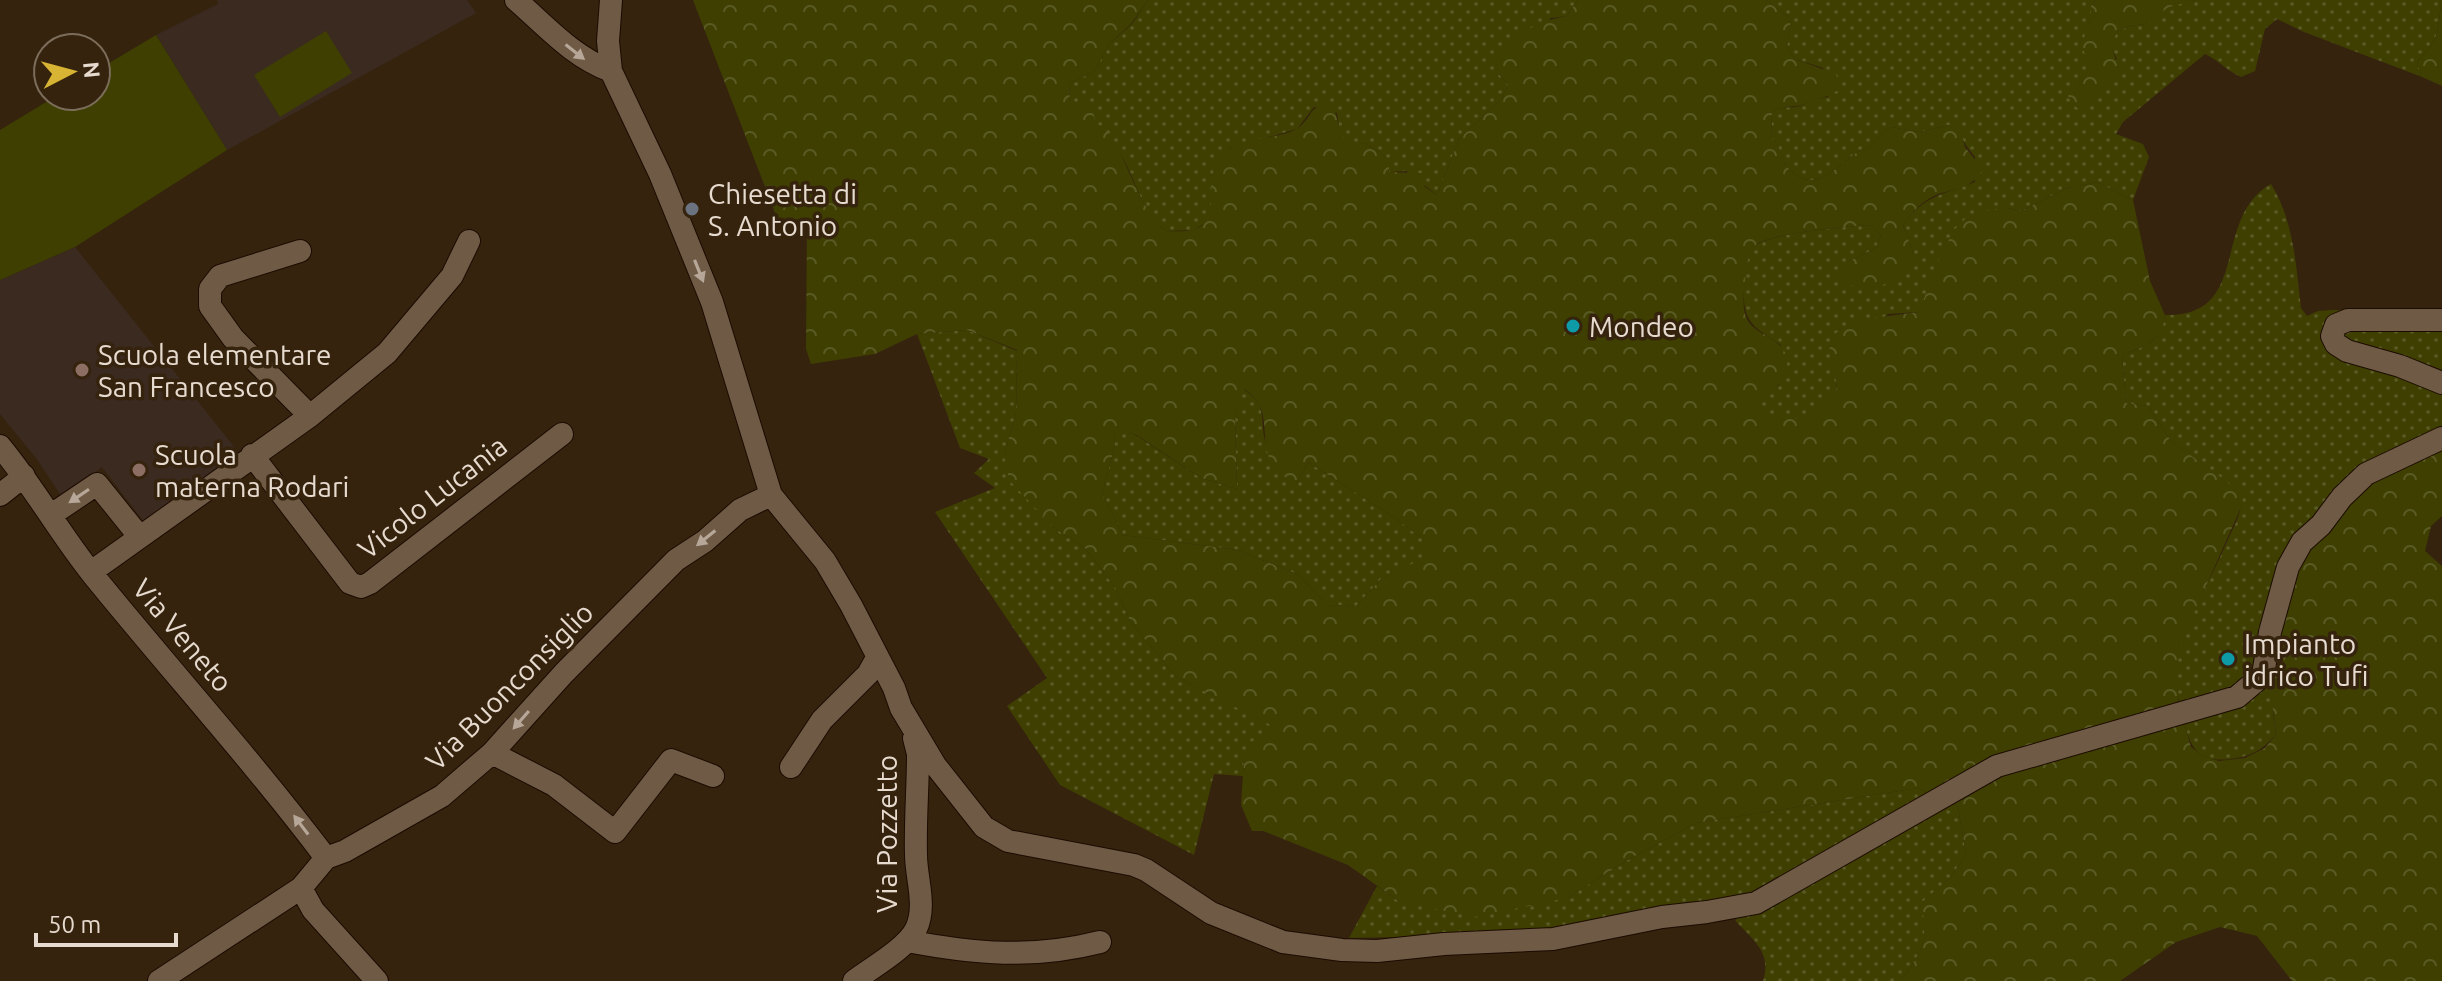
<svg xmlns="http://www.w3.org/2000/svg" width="2442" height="981" font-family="Ubuntu,sans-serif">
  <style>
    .education { fill: #3b2a20 }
    .grass { fill: url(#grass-dots) }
    .forest { fill: url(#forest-crowns); fill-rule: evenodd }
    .pitch { fill: #3e3f01 }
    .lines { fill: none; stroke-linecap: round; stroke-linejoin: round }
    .minor-casing { stroke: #1c0b00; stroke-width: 24 }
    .minor { stroke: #6f5a45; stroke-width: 22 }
    .oneway { fill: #b7a798 }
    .worship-dot { fill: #6b7280; stroke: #35230e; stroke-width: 3 }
    .culture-dot { fill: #0f9aa8; stroke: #35230e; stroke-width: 3 }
    .education-dot { fill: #8d6e63; stroke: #35230e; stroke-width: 3 }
    .labels { text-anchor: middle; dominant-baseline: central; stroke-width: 7; stroke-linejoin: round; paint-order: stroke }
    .poi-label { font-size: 28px; fill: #e7dbcf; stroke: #35230e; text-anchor: start }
    .street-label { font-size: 28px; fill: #e7dbcf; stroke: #35230e }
  </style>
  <defs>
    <pattern id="grass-dots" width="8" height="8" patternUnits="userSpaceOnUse" patternTransform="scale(2)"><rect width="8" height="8" fill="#3e3f01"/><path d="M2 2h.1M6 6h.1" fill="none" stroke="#5a5a25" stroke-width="1.8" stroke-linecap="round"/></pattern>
    <pattern id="forest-crowns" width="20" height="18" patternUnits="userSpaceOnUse" patternTransform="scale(2)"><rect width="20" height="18" fill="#3e3f01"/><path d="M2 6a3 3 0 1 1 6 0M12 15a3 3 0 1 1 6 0" fill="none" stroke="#5a5a25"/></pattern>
  </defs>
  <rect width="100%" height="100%" fill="#35230e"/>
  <!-- education -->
  <path class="education" d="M 217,0 L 467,0 L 476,13 L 227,150 L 156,35 L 218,4 Z
    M 75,247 L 239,453 L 147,526 L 102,467 L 62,497 L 36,458 L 0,414 L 0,280 Z"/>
  <!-- grass -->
  <path class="grass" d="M 1148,0 L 1578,0 L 1567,16 L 1551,18 L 1499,74 L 1508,85 L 1502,98 L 1459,139 L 1437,195 L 1406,171 L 1388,172 L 1389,159 L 1366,144 L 1345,141 L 1340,133 L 1337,113 L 1314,107 L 1297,129 L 1230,148 L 1212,176 L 1212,211 L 1207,222 L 1193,230 L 1166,231 C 1143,213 1138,187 1125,162 C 1112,138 1091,119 1070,102 L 1069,84 L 1095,71 L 1109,44 L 1132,24 Z
    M 1766,0 L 2096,0 L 2091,5 L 2091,19 L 2082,46 L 2089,59 L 2088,74 L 2077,85 L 2117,59 L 2110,45 L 2117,32 L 2130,26 L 2145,24 L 2169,6 L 2196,0 L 2442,0 C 2436,34 2442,36 2417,62 L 2422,77 L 2304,32 L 2277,19 L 2265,29 L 2255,71 L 2241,77 C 2227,71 2220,61 2205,54 L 2123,122 L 2116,134 L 2143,144 L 2149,157 L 2133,200 L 2097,182 L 2065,189 L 2021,211 L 2007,208 L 1925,299 L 1919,312 L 1888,314 L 1832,365 L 1837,378 L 1836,393 L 1828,405 L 1804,421 L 1763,418 L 1757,404 L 1779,385 L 1781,345 C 1754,327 1742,323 1744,287 C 1745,275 1745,255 1755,246 C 1769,233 1850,226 1871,225 L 1881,236 L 1875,249 L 1849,261 L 1913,252 L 1903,225 C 1923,196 1944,194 1975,182 L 1975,157 C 1965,146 1962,134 1949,125 L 1920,132 L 1891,127 C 1883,133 1879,138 1873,144 C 1868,149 1861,149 1856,153 C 1835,167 1816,195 1790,170 C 1780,160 1783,150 1771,137 L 1772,112 C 1786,105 1787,109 1800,106 C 1809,103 1817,98 1828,97 L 1823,68 L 1795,59 L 1787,47 L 1791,19 Z
    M 2271,184 C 2294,221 2296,266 2301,308 L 2307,316 L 2318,311 L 2332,310 L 2442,311 L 2442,438 L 2272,656 L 2273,714 L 2276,734 C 2263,750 2250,757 2230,759 C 2203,762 2193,753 2186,729 C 2180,707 2172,680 2177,657 C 2187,618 2210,581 2226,544 C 2233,528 2244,511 2241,493 L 2171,441 L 2148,406 L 2126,403 L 2122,355 C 2146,346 2160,342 2165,315 C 2253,317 2210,218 2271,184 Z
    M 967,330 L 1017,351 L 1016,413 L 1004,455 L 1053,527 L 1085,548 L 1115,587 L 1130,621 L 1176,677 L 1274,726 L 1244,758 L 1243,776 L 1214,774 L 1194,855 L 1060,785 L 1007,706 L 1047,678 L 935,512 L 995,488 L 974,473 L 989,459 L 960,448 L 917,334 Z
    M 1243,389 C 1270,406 1258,418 1266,444 C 1270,457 1287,473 1296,485 L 1308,462 L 1394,517 L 1424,540 L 1424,559 L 1381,579 L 1356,606 L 1327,605 L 1299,575 L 1238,550 L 1123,535 L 1102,494 L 1114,449 L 1115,431 L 1134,434 L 1201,478 L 1237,489 L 1235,416 Z
    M 1918,788 L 1958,807 L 1966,854 L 1951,877 L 1922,903 C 1929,941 1923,950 1901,981 L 1763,981 C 1772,951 1753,941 1735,920 L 1743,915 L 1582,933 L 1349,938 L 1377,886 L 1400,902 L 1567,898 L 1626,861 L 1696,823 Z"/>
  <!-- forest -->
  <path class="forest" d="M 693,0 L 1148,0 L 1131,24 L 1109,44 L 1095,71 L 1069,84 L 1070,102 L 1083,101 L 1093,112 L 1096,123 C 1124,137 1134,206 1166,231 C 1174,231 1184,232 1191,230 C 1218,224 1209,198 1212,178 C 1213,168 1221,158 1227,151 C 1245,134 1278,141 1298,128 C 1314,116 1307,106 1331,104 C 1339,116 1337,129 1345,140 L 1366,144 L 1389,159 L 1389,172 L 1421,173 L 1425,187 L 1437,195 L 1459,139 L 1502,98 L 1508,85 L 1499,74 L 1495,60 C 1512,35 1536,21 1567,16 L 1578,0 L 1766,0 L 1791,19 L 1787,47 L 1795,59 L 1836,74 L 1841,89 C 1830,95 1809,104 1797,106 C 1787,107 1782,107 1772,112 L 1771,137 C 1783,149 1780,160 1790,170 C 1816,195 1835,167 1856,153 C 1861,149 1868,149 1873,144 C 1879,137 1883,133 1891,127 L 1920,132 L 1949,125 L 1961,133 L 1965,147 L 1983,170 C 1969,192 1952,187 1932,197 C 1919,204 1911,214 1903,225 L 1913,252 L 1914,267 C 1895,284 1873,292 1847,284 L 1839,272 L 1849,261 L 1875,249 L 1881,236 L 1871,225 C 1850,226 1771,233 1756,245 C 1746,254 1747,268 1745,280 C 1744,290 1742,307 1746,317 C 1754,337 1784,336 1787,360 C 1789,380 1771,392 1758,404 L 1763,418 L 1776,414 L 1804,420 C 1863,382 1822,384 1831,336 L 1858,320 L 1919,312 L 1940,256 L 1955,229 L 1965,219 L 1977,212 L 2007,208 L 2021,211 L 2065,189 L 2097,182 L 2133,200 L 2150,281 L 2165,315 L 2162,331 L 2147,345 L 2122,355 L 2126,403 L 2148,406 L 2171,441 L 2241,492 L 2243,503 L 2186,631 L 2177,659 L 2178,701 L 2191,747 L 2203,756 L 2219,761 L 2245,758 L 2265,748 L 2276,734 L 2271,694 L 2272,656 L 2288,567 L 2340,490 L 2442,438 L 2442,516 L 2431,526 L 2425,551 L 2442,566 L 2442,981 L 2292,981 L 2257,936 L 2220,927 L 2176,942 L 2120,981 L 1901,981 C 1923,950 1929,941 1921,903 L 1951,877 L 1966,854 L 1958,807 L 1918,788 L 1696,823 L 1626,861 L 1567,898 L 1475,917 L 1400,902 L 1348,865 L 1263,831 L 1252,831 L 1241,805 L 1244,758 L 1249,744 L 1273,726 L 1176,677 L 1130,621 L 1115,587 L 1085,548 L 1053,527 L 1009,480 L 1004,455 L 1016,413 L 1017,350 L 967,330 L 917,334 L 875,354 L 811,364 L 806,349 L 807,220 L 777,218 ZM 1244,389 C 1278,411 1254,443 1276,469 C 1281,475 1290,480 1296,485 L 1308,462 L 1394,517 L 1424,540 L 1424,558 L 1381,579 L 1356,606 L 1327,605 L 1299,575 L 1238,550 L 1123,535 L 1102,494 L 1114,449 L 1115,432 L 1135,434 L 1201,478 L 1237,489 L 1235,416 Z
    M 2096,0 L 2196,0 L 2169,7 L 2145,24 L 2130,26 L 2117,32 L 2111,45 L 2120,73 L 2091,105 L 2077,108 L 2068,96 C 2083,76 2097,73 2081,46 L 2091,19 L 2091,5 Z
    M 2442,1 L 2442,86 L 2422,77 L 2417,62 C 2442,36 2436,34 2442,1 Z"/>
  <!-- pitch -->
  <path class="pitch" d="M 326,31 L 352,73 L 280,117 L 254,75 Z
    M 156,35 L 227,150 L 75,247 L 0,280 L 0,130 L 56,96 L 96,96 L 96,71 Z"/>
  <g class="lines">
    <defs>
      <path id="minor" d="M 516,0 C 547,27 573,57 611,71 L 660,174 L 712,302 L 771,495 L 825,561 L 851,605 L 894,688 L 901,708 L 935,765 L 984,827 L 1008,841 L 1134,865 L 1146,870 L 1211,913 L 1283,942 L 1342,950 L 1377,951 L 1444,944 L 1553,939 L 1662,917 L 1707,912 L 1756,903 L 1997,766 L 2237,697 L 2263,675 L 2270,632 L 2288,567 L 2302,542 L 2321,525 L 2342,497 L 2366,474 L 2442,438
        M 611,0 L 608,41 L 611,71
        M 300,251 L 220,276 L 210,289 L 210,306 L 233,338 L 310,416
        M 2442,320 L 2348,320 L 2336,325 L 2332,336 L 2336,344 L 2347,351 L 2400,366 L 2442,383
        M 0,446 C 34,487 60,534 93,575 C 170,670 252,760 326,858
        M 252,455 L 350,583 L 361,587 L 370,583 L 562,434
        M 0,495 L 24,476
        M 51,515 L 97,484 L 139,536
        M 91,572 L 310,416 L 387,353 L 452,276 L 469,241
        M 492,753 L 554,785 L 615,832 L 671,760 L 713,776
        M 791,767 L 822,720 L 868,674 L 877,658
        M 301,888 L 313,910 L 377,981
        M 907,941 C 975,954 1033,959 1100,942
        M 159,981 L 301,888 L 326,858 L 345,851 L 442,796 L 492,753 L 564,673 L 676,560 L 705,541 L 740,510 L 771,495
        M 854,981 C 871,968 907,948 916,929 C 927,906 916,878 916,855 C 915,821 918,788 918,754 L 914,738"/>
    </defs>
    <!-- minor casing -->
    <use href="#minor" class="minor-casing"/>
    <!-- minor -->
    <use href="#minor" class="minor"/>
  </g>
  <!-- one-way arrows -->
  <defs><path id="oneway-solid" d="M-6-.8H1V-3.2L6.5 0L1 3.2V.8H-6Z" transform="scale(2)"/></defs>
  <g class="oneway">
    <use href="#oneway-solid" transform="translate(575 52) rotate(38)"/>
    <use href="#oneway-solid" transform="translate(699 271) rotate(68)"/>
    <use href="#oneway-solid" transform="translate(79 496) rotate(146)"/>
    <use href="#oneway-solid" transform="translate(706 538) rotate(141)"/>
    <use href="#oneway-solid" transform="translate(521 720) rotate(131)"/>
    <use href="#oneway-solid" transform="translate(301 825) rotate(-127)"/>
  </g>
  <!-- markers -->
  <circle class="worship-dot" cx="692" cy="209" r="8"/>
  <g class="culture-dot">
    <circle cx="1573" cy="326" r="8"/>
    <circle cx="2228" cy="659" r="8"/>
  </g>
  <g class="education-dot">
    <circle cx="82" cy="370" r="8"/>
    <circle cx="139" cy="470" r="8"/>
  </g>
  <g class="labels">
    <!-- poi labels -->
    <g class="poi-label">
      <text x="708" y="193">Chiesetta di<tspan x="708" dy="32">S. Antonio</tspan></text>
      <text x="1589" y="326">Mondeo</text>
      <text x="98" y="354">Scuola elementare<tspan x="98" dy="32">San Francesco</tspan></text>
      <text x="155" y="454">Scuola<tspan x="155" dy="32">materna Rodari</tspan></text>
      <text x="2244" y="643">Impianto<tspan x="2244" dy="32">idrico Tufi</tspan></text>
    </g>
    <!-- street labels -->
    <g class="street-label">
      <text transform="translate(432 497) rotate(-38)">Vicolo Lucania</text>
      <text transform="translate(183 635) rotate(50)">Via Veneto</text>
      <text transform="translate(509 686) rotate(-45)">Via Buonconsiglio</text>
      <text transform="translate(886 834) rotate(-90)">Via Pozzetto</text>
    </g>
  </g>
  <!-- north arrow -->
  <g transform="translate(72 72) rotate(84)"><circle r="38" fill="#35230e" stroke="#7c6d5b" stroke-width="2"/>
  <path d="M0-6L14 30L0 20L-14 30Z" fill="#d7b434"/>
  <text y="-12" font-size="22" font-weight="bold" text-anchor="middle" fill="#e7dbcf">N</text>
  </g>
  <!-- scale -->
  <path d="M36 933v12h140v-12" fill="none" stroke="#e7dbcf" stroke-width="4"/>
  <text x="48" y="933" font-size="24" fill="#e7dbcf" stroke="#35230e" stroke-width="6" paint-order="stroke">50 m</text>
</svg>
